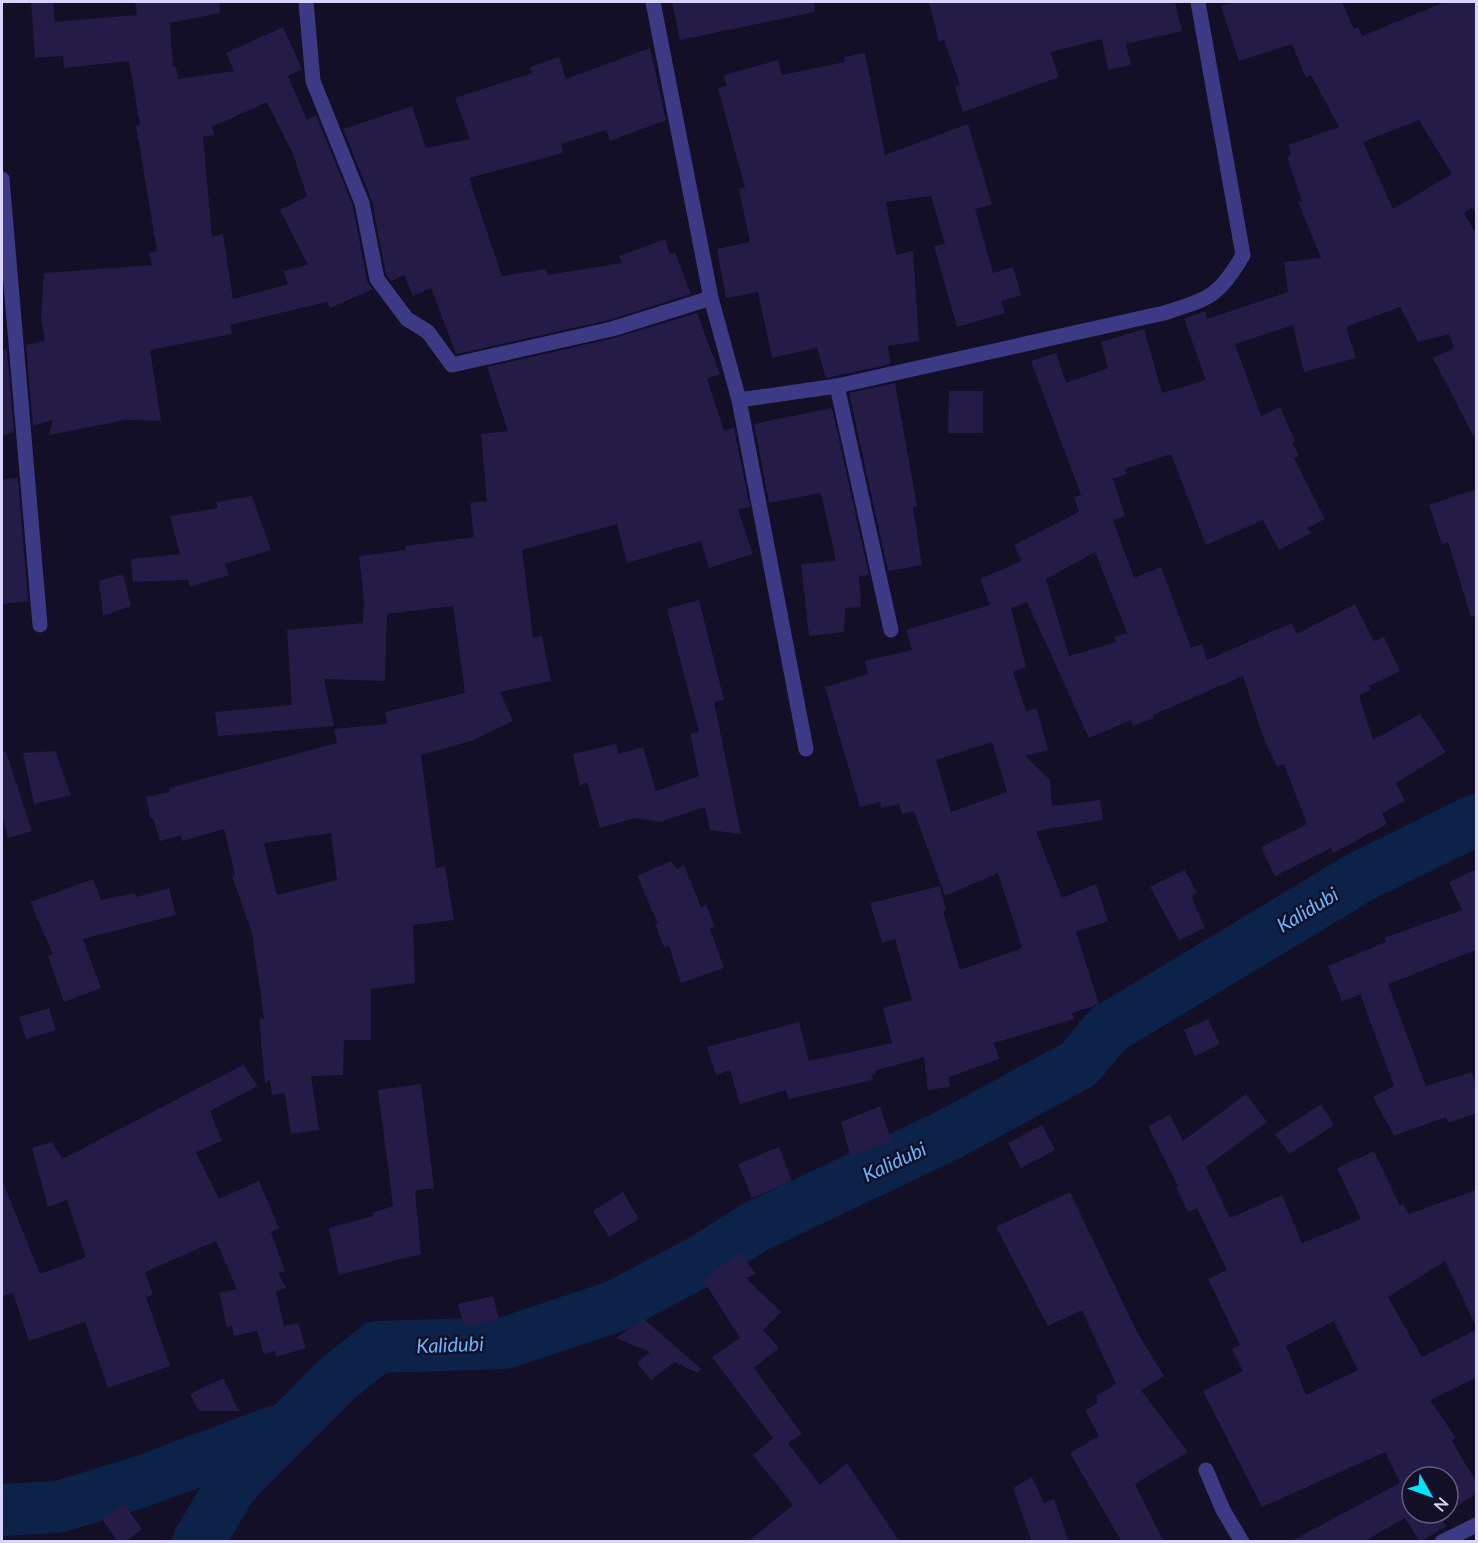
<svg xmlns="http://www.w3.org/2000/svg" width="1478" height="1543" font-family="Lato,sans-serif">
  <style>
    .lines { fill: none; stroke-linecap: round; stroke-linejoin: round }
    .river { stroke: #0c2248; stroke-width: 52 }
    .building { fill: #241b47; fill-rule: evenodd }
    .street { stroke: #3d3a85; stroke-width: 15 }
    .labels { text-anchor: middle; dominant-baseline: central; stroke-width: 5; stroke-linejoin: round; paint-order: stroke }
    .water-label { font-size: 20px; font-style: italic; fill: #62b6ff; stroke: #130f26 }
  </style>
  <rect width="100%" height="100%" fill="#130f26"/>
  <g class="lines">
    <!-- river -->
    <path class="river" d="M 2,1510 L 58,1507 L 140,1482 L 274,1432
      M 198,1542 L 232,1485 L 336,1380 L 377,1347 L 505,1343 L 616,1306 L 699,1262 L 755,1227 L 950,1134 L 1079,1064 L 1108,1029 L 1360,877 L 1476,820"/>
  </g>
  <!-- building -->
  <path class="building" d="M 31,2 L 53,2 L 55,22 L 137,15 L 135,2 L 219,2 L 220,13 L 170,23 L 173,67 L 176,67 L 178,79 L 234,71 L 226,53 L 283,27 L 302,69 L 288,76 L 307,120 L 316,115 L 353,206 L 367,281 L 373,289 L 330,308 L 327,302 L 230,325 L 232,334 L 150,350 L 161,421 L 125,420 L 49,435 L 53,420 L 33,426 L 26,345 L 45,341 L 41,318 L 44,273 L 152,265 L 149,253 L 157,251 L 136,126 L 140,125 L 129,61 L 64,68 L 63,56 L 35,58 ZM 267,102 L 293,154 L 307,196 L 280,210 L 308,265 L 283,271 L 288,284 L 233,299 L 223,234 L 212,237 L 203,137 L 214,135 L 212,127 Z
    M 672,2 L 814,2 L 815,12 L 680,40 Z
    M 929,2 L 1175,2 L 1182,31 L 1126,44 L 1131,65 L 1108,70 L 1102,39 L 1050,52 L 1059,77 L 963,112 L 955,87 L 960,85 L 944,40 L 939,42 Z
    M 1234,2 L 1342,2 L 1354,29 L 1358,27 L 1362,36 L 1445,2 L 1476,2 L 1476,214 L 1472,207 L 1464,213 L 1476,234 L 1476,441 L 1433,358 L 1454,348 L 1449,334 L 1418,342 L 1400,307 L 1346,327 L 1356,358 L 1304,372 L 1293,325 L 1235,344 L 1261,416 L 1280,407 L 1295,441 L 1292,442 L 1299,456 L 1294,458 L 1325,519 L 1307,528 L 1311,533 L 1279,550 L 1263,520 L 1206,545 L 1171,454 L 1125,469 L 1127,474 L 1113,479 L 1125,516 L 1113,520 L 1134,578 L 1161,567 L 1191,648 L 1202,644 L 1207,660 L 1292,623 L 1297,634 L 1355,604 L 1374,641 L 1384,637 L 1400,671 L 1369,686 L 1371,690 L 1359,695 L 1373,740 L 1420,714 L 1446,752 L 1396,783 L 1405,801 L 1382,813 L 1387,824 L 1333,853 L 1331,848 L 1275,876 L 1261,847 L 1307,824 L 1284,764 L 1277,767 L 1264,739 L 1243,676 L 1153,715 L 1154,718 L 1133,726 L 1131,720 L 1089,738 L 1027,602 L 1011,608 L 1026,667 L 1013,672 L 1026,711 L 1037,709 L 1048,750 L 1025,756 L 1050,780 L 1052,806 L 1100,800 L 1103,820 L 1036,831 L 1062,898 L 1096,884 L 1108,921 L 1076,932 L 1099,1004 L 1072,1013 L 1074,1019 L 994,1043 L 999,1059 L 949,1077 L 950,1087 L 928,1090 L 924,1057 L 875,1071 L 876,1074 L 871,1074 L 873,1080 L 788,1099 L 786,1090 L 740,1104 L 730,1070 L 716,1075 L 707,1047 L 799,1022 L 809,1061 L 892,1043 L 883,1008 L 912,1000 L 895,939 L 882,943 L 870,903 L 940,886 L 946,910 L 943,911 L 960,970 L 1022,948 L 998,873 L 945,896 L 914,811 L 902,814 L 899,804 L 881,808 L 880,802 L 860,807 L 825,687 L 868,674 L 865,661 L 912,650 L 906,630 L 990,605 L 980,579 L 1022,561 L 1014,545 L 1079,512 L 1074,497 L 1081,495 L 1031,361 L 1056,353 L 1066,383 L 1108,368 L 1101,342 L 1144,329 L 1162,393 L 1206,380 L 1184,319 L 1205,311 L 1207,319 L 1288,292 L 1284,262 L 1321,258 L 1298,202 L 1302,201 L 1287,157 L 1291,155 L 1288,145 L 1339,127 L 1311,75 L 1306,78 L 1292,44 L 1239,61 L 1221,6 ZM 1419,120 L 1452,174 L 1393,209 L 1363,142 ZM 1095,552 L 1127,633 L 1114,637 L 1116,642 L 1069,656 L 1046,579 ZM 992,742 L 1007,792 L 951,812 L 936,760 Z
    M 650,48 L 666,120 L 610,141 L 606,130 L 561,144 L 563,153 L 469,178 L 502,276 L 546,269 L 547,275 L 622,263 L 619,256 L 665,239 L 670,254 L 675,252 L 691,294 L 609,320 L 456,354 L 431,288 L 413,296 L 404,275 L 391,281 L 386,275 L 372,201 L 343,129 L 412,106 L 426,148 L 470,139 L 455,98 L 532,73 L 530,67 L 559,57 L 566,79 Z
    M 865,53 L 885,155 L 968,124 L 992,204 L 975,209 L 993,273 L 1013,267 L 1021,295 L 1001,301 L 1005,313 L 957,327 L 934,246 L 945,244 L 931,196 L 886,202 L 896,255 L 913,251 L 919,341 L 888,346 L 891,364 L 826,378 L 817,348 L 772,358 L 758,292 L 726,298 L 717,249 L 750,242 L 739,189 L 745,188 L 718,88 L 727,86 L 724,75 L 778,60 L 782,75 L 845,62 L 844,57 Z
    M 697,313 L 720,374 L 707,379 L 724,430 L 734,428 L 750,507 L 738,509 L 753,554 L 709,568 L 701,541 L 627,563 L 617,524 L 522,550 L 533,638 L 542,636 L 551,681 L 500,692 L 513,721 L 471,741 L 421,755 L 436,868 L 445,866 L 454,920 L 413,925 L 415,983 L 371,989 L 371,1040 L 344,1040 L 343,1075 L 311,1076 L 319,1130 L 291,1134 L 285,1093 L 272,1095 L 270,1080 L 265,1083 L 259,1019 L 264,1018 L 252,933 L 232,876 L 235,875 L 224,829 L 182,841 L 181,835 L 160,841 L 153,818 L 150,818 L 146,797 L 170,792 L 169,788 L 337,743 L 334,729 L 387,724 L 385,712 L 465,693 L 453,606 L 387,614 L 385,681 L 324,679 L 334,726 L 218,736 L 215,712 L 292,705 L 287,630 L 363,623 L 364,600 L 359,556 L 406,550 L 405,546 L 474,537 L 470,503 L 487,501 L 481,434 L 508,431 L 487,367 L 614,338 ZM 331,833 L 337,880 L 277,895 L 264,843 Z
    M 7,349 L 14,432 L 2,436 L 2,350 Z
    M 895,383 L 917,506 L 913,507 L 922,565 L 888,571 L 849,393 Z
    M 949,391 L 983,391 L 983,433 L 948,433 Z
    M 832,408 L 869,575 L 859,576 L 861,607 L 845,608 L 844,632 L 809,636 L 801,564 L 836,561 L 821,493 L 769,503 L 754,424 Z
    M 18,478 L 28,601 L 2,604 L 2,479 Z
    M 1476,489 L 1476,616 L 1471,617 L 1448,542 L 1442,544 L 1429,505 Z
    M 252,496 L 271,550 L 225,564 L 229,575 L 190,587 L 188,580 L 133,582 L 131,559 L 180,554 L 170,516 L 218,508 L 216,502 Z
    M 123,574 L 131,606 L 103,616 L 99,581 Z
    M 699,600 L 724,700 L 714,702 L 741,834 L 710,830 L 705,807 L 660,822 L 635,818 L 600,828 L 587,782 L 580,786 L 573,754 L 616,744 L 618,754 L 643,747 L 656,791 L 699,776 L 690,734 L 699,732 L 667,609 Z
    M 55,751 L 71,795 L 34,804 L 23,753 Z
    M 6,752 L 32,831 L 8,838 L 2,815 L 2,753 Z
    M 671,861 L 677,869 L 684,865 L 701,907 L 706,905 L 715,927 L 710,929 L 724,968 L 681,983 L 669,946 L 664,947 L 655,925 L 658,924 L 637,876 Z
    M 1476,869 L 1476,950 L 1388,984 L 1426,1086 L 1472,1072 L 1476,1086 L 1476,1113 L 1448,1123 L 1446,1117 L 1394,1136 L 1373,1097 L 1394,1086 L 1360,994 L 1342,1002 L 1328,966 L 1386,942 L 1384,938 L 1462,910 L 1449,882 Z
    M 1185,870 L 1197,893 L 1191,896 L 1205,928 L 1179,940 L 1150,887 Z
    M 93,879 L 101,900 L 135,893 L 136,897 L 169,888 L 176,915 L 83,939 L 101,988 L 64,1002 L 48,956 L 53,954 L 30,902 Z
    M 49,1008 L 56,1030 L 26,1039 L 19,1017 Z
    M 1208,1019 L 1220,1044 L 1195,1056 L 1184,1030 Z
    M 243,1065 L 258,1086 L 210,1111 L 222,1141 L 196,1152 L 219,1199 L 259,1181 L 279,1228 L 271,1232 L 285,1271 L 278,1273 L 286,1288 L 276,1291 L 284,1326 L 298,1323 L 306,1348 L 276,1357 L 275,1351 L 264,1354 L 257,1331 L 234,1336 L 232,1326 L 227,1327 L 219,1293 L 237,1289 L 216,1241 L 145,1272 L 153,1295 L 146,1297 L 170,1366 L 108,1388 L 85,1322 L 29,1341 L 13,1293 L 2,1296 L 2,1180 L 40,1274 L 86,1257 L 67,1200 L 48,1207 L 32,1148 L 52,1142 L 62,1159 Z
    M 421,1084 L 434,1188 L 415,1191 L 421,1254 L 339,1275 L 329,1228 L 373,1216 L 372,1213 L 393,1206 L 378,1090 Z
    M 1246,1094 L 1267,1122 L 1206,1167 L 1230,1218 L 1282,1195 L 1302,1243 L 1361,1219 L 1337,1168 L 1374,1151 L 1400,1206 L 1403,1204 L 1409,1214 L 1476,1190 L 1476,1326 L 1445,1261 L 1388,1297 L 1422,1357 L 1476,1330 L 1476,1378 L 1430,1400 L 1456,1438 L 1452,1441 L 1476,1482 L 1476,1494 L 1448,1512 L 1448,1477 L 1412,1477 L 1412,1513 L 1446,1513 L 1441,1516 L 1446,1526 L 1420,1542 L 1405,1518 L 1363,1542 L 1289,1542 L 1400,1483 L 1385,1452 L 1262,1507 L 1203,1391 L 1243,1371 L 1232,1349 L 1240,1345 L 1208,1279 L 1227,1270 L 1197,1208 L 1188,1212 L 1176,1187 L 1178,1186 L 1148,1126 L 1170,1115 L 1183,1141 ZM 1334,1321 L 1358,1370 L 1306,1395 L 1286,1346 Z
    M 1321,1104 L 1334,1125 L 1289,1154 L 1275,1134 Z
    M 880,1106 L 892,1143 L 850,1155 L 841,1122 Z
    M 1042,1125 L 1055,1150 L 1021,1168 L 1008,1143 Z
    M 779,1147 L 792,1181 L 752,1198 L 738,1164 Z
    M 623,1192 L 639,1219 L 609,1237 L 593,1211 Z
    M 1070,1192 L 1137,1332 L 1164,1376 L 1141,1390 L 1188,1452 L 1135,1484 L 1164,1542 L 1122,1542 L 1070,1453 L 1099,1436 L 1085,1410 L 1098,1403 L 1096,1396 L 1116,1384 L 1082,1310 L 1048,1326 L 996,1227 Z
    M 740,1252 L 756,1274 L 746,1278 L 781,1312 L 763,1330 L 779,1348 L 754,1368 L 802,1434 L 788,1443 L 820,1485 L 847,1463 L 900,1542 L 747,1542 L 793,1505 L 753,1455 L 773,1438 L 712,1357 L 740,1338 L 703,1280 Z
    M 493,1296 L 499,1319 L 464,1327 L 458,1304 Z
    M 644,1319 L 701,1369 L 698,1373 L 674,1362 L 651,1380 L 637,1363 L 650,1352 L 616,1338 Z
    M 223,1378 L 239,1411 L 199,1411 L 190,1394 Z
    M 1032,1477 L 1044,1503 L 1054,1499 L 1069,1542 L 1032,1542 L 1013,1488 Z
    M 124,1504 L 142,1529 L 125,1542 L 118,1542 L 102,1519 Z"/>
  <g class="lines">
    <!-- street -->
    <path class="street" d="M 306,2 L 313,81 L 362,203 L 377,279 L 407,319 L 428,332 L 452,365 L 612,329 L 711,298
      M 653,2 L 711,298 L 739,400 L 806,749
      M 2,179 L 40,625
      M 837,386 L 891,630
      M 739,400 L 837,386 L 1164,313 C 1208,299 1219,297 1243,255 L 1198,2
      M 1206,1470 L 1223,1510 L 1242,1542
      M 1442,1542 L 1476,1525"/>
  </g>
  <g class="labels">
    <!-- water labels -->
    <g class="water-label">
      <text transform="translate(1307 909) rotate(-31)">Kalidubi</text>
      <text transform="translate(894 1161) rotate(-25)">Kalidubi</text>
      <text transform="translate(450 1344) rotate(-2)">Kalidubi</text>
    </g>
  </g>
  <!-- border -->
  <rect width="1478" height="1543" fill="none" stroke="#d9d4ff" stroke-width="6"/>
  <!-- north arrow -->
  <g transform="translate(1430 1495) rotate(130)"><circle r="28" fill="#130f26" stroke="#625e7d" stroke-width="1.5"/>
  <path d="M0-4.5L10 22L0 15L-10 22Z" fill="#00e5ff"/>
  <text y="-9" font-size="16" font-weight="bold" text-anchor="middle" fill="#d9d4ff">N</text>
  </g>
</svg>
